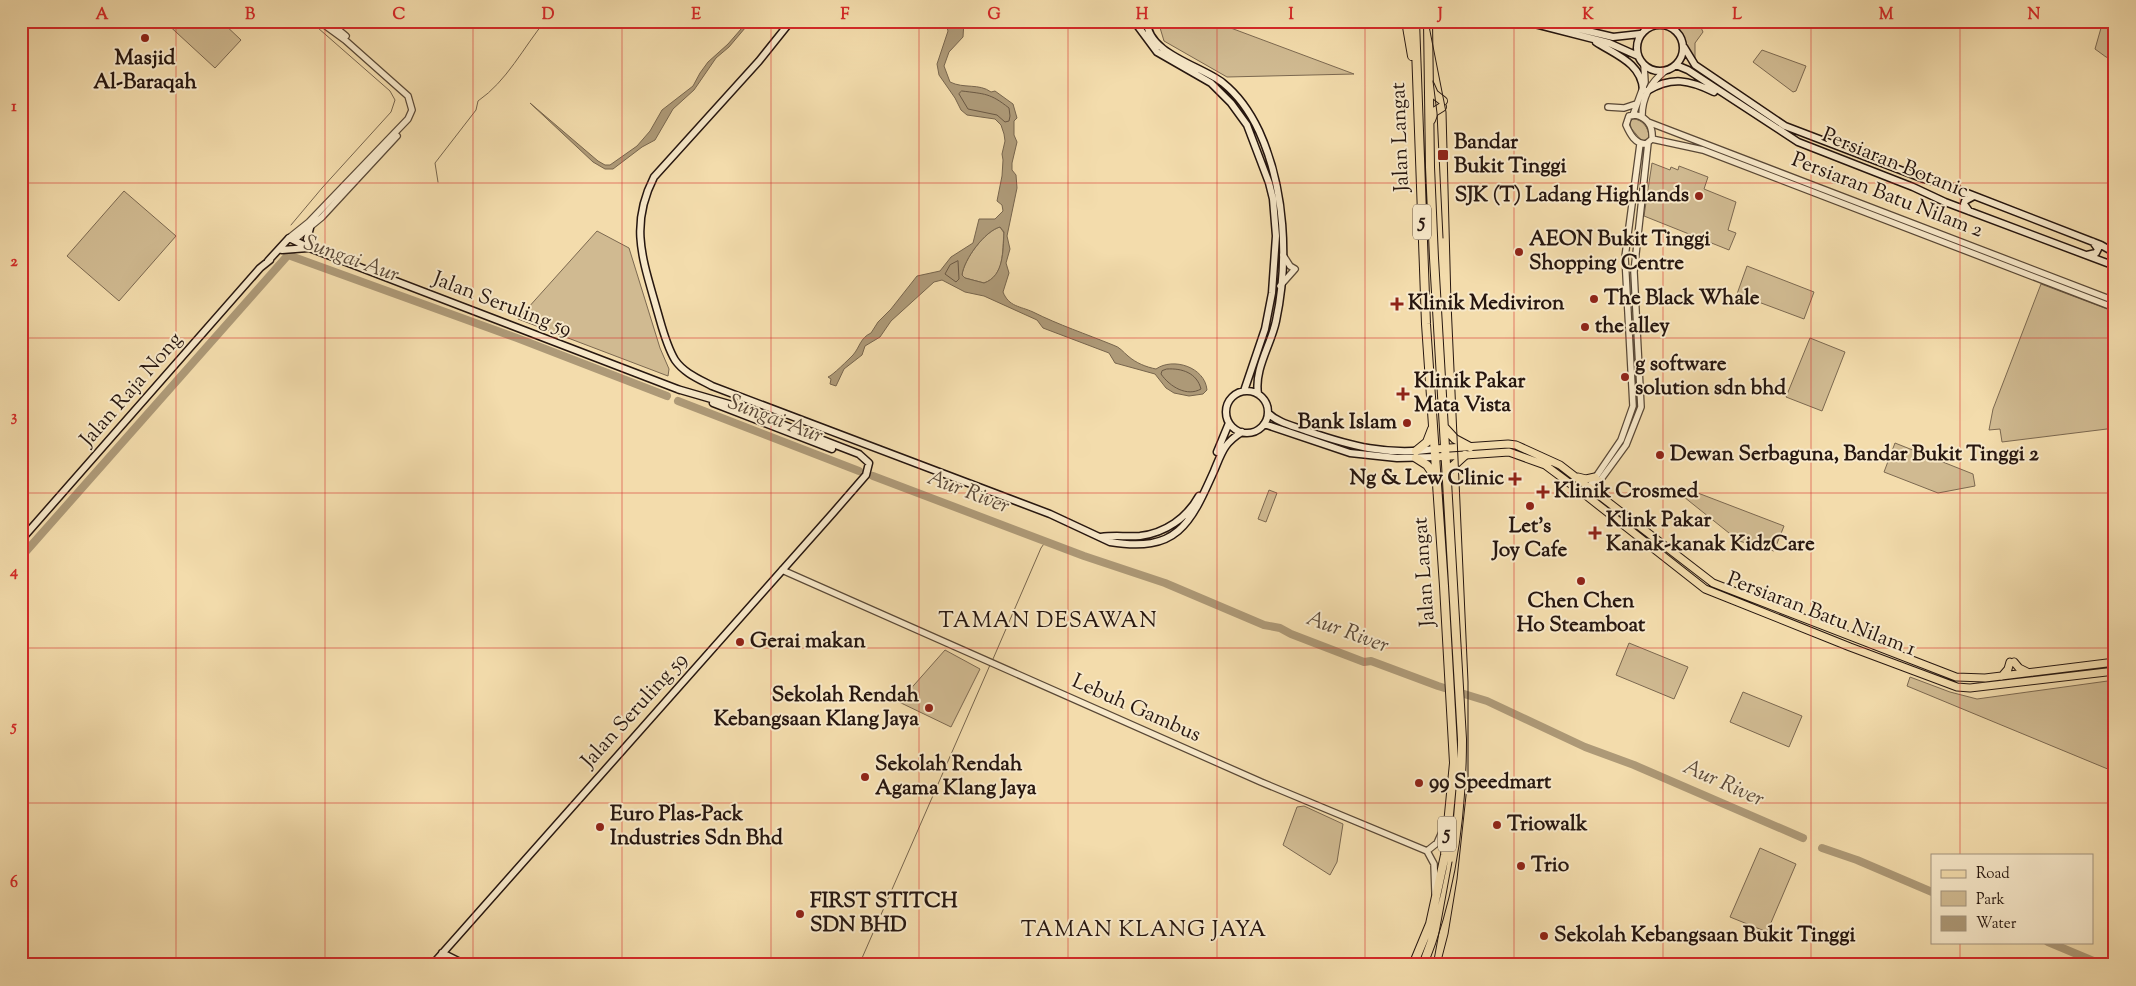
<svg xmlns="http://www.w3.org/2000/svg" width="2136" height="986" font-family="'Sorts Mill Goudy',serif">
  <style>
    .green { fill: #d0ba91; stroke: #7b6850 }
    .water { fill: #ad9977; stroke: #77654d; fill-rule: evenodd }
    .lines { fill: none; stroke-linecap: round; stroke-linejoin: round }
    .shore { stroke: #6a5843; stroke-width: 1 }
    .stream { stroke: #77654d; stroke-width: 1 }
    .river { stroke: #ad9977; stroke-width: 8 }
    .tertiary-casing { stroke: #594836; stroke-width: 8 }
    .secondary-casing { stroke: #26160f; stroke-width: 9 }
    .primary-casing { stroke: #26160f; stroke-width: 9 }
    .trunk-casing { stroke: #26160f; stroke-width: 10 }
    .tertiary { stroke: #f7e8c9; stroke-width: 5.5 }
    .secondary { stroke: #f7e8c9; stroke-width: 6 }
    .primary { stroke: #f3dcac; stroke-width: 7 }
    .trunk { stroke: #f3dcac; stroke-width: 8 }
    .tram { stroke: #26160f; stroke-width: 1 }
    .grid { fill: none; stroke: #d62828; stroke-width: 1; stroke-opacity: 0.55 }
    .poi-dot { fill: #8f2418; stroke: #f7e8c9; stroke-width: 2 }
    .labels { text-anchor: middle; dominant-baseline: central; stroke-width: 4; stroke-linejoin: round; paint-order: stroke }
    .shield { fill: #f7e8c9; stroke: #655547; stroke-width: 1 }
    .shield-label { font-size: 20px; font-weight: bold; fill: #26160f }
    .poi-label { font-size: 21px; font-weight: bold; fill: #26160f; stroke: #f7e8c9; text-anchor: start }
    .street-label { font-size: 21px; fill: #26160f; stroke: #f7e8c9 }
    .water-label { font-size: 22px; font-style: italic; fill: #5c4a39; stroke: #f7e8c9 }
    .neighbourhood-label { font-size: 22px; letter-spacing: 1px; fill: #26160f; stroke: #f7e8c9 }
    .neatline { fill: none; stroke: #d62828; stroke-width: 2 }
    .grid-label { font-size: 16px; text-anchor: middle; font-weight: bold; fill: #d62828 }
  </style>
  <rect width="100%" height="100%" fill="#f3dcac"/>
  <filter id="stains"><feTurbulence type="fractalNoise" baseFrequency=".004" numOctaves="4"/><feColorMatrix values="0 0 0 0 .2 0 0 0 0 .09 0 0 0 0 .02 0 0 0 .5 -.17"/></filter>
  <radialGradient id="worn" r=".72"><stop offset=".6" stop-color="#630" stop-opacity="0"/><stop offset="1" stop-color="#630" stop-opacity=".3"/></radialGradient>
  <!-- green -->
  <path class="green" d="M 164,21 L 221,21 L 241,40 L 215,68 Z
    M 1158,21 L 1212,21 L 1354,74 L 1227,77 L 1164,41 Z
    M 1677,21 L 1698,21 L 1703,32 L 1695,43 L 1695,61 L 1685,46 Z
    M 2103,21 L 2115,21 L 2115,60 L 2106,57 L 2095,49 Z
    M 1762,50 L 1806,66 L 1796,91 L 1793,92 L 1753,62 Z
    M 1633,119 C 1642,119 1649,128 1649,137 L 1646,140 L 1641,140 L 1631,128 L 1630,122 Z
    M 1652,163 L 1670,170 L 1671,167 L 1678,170 L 1679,166 L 1708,177 L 1704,189 L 1736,202 L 1728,230 L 1736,233 L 1729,250 L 1644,216 Z
    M 124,191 L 176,236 L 119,301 L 67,256 Z
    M 1000,227 L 1004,233 C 1002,251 1005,276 984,283 L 965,278 L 962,275 C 964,259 985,231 1000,227 Z
    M 597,231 L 629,248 L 660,348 L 669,369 L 668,376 L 518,319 Z
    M 1747,266 L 1814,292 L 1804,319 L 1737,294 Z
    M 2041,284 L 2115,312 L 2115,428 L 2002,442 L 2000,429 L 1989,430 L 1993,409 Z
    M 1810,338 L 1845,352 L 1822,411 L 1786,397 Z
    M 1895,443 L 1973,474 L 1975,486 L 1938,493 L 1884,472 Z
    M 1269,490 L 1277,493 L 1266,522 L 1258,519 Z
    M 1690,490 L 1784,526 L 1774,551 L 1739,541 L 1684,497 Z
    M 1629,643 L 1688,667 L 1674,699 L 1616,675 Z
    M 945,650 L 980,669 L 951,727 L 899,702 Z
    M 1910,677 L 1950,692 L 1977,699 L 2115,680 L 2115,772 L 1907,686 Z
    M 1743,692 L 1802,716 L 1789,747 L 1730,722 Z
    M 1304,806 L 1343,824 L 1337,862 L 1330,875 L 1283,845 L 1297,807 Z
    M 1760,848 L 1796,864 L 1767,932 L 1730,917 Z"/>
  <!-- water -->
  <path class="water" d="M 748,21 L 751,21 L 729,47 L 716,58 L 694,90 L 673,109 L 655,140 L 642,147 L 613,169 L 605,169 L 593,162 L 530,103 L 598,161 L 605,165 L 610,165 L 637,146 L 650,131 L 662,110 L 693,86 L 700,73 L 708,62 L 728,44 Z
    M 945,21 L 964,21 L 963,37 L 949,52 L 944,66 L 950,82 C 964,89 979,83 991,92 L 995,91 L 1013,104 L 1017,118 L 1014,121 L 1014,135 L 1017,142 L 1012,163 L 1012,170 L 1016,175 L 1017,188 L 1007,236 L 1010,249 L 1006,263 L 1009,273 L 1003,292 C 1009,307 1020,306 1033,312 C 1059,325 1086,334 1113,345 C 1120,347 1123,352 1128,356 C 1136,363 1146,367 1156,369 C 1173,357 1205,367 1207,390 L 1203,394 L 1189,396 L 1174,393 L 1166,388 L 1155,374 L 1115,363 L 1109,353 L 1043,328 L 1037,320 L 984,296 L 965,292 L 942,280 L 934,282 L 891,321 L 880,337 L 865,346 L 862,355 L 844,369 L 836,386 L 830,384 L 831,379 L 828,377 C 832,376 849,359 853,355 C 860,347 860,338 871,333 L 878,322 L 891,309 L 917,276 L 940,271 L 951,257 L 973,243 L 979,219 L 995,219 L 1003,211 L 1002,205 L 997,201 L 1002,176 L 1003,160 L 1002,154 L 1005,141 L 1004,134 L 1001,125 L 995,119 L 967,115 L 961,110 L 955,98 L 939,75 L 937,64 L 948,31 ZM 1000,227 L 1004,232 C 1003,251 1004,276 984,283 L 965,278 L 962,275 C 964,259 985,231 1000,227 Z"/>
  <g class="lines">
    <!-- shore -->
    <path class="shore" d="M 962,91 C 985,94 990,93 1009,108 L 1010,116 L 1009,121 L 1005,122 L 997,115 L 968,109 L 959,94 Z
      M 958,261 L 959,279 L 956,282 L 945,274 L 950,265 Z
      M 1167,369 C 1182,368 1197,373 1201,389 C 1187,397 1170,387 1161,374 L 1162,371 Z"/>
    <!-- stream -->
    <path class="stream" d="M 438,182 L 435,163 L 476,110 L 478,101 C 507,81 523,48 545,21
      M 291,225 L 322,188 L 391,112 L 395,100 L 390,91 L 310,21
      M 993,659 L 1041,548 L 1046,541
      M 859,965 L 990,665"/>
    <!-- river -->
    <path class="river" d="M 678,401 L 859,471
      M 873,476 L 1084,556 L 1165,583 L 1264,625 L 1280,628 L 1291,634 L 1364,662 L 1371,661 L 1438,686 L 1487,701 L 1585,747 L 1634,765 L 1803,838
      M 21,557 L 288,255 L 517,338 L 667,396
      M 1822,848 L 1857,860 L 1932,892
      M 2048,942 L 2103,965"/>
    <defs>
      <path id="tertiary" d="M 328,21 L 346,36
        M 1608,107 L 1624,108 L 1636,104
        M 1633,115 L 1645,82 L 1644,65
        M 1636,115 C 1648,118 1653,127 1652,139 L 1646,144 C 1635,144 1630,134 1626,125 L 1629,116 Z
        M 1642,116 C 1642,97 1650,83 1665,71
        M 1648,122 L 2115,301
        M 1652,139 L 1703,150 L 2115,308
        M 289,238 L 309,222 L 408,119 L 412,110 L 408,96 L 345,40 L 319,21
        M 294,240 L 322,217 L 397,136
        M 1280,286 L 1295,269 L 1290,266 L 1283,255
        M 1587,490 L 1621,440 L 1633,406 L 1625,257 L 1640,144
        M 1591,493 L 1626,445 L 1641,407 L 1634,272 L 1648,143
        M 782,570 L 1261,782 L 1427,851 L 1434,864 L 1435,893
        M 1427,851 L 1437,843 L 1445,825"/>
      <path id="secondary" d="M 791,21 L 759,61 L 654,177 C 629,226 643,260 657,310 C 662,327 666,345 675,360 C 684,373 699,379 712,386 L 1050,514 L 1110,542 C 1177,553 1190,525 1214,471 C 1222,452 1224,443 1242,432
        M 1134,21 L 1157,52 L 1211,83 L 1231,103 L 1247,125 L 1269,183 L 1273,199 L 1276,236 L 1272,293 L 1265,329 L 1244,391
        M 1147,21 C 1147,54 1202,66 1223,83 C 1238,95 1251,114 1259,131 C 1285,188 1289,260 1276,321 C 1271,345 1254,369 1258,394
        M 1523,21 L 1609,43 L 1638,56
        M 1545,21 L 1613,37 L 1640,34
        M1637 48a23 23 0 1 1 46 0a23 23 0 1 1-46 0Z
        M 1596,42 C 1614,54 1642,63 1643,90
        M 1684,47 L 1695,65 L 1785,126 L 1924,179 L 1949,186 L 2101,245 L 2115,253
        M 1676,65 L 1688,70 L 1798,142 L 1913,187 L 1945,202 L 2115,266
        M 1647,91 C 1672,76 1689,80 1714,92
        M 1969,211 L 1964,204 L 1965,201 L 1974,196
        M 310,228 L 307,239 L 312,249
        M 282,250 L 308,248
        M 2087,255 L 2096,253 L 2098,249 L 2093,242
        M 268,261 L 289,238 L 312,249 L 680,390
        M1226 412a21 21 0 1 1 42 0a21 21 0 1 1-42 0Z
        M 713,403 L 832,449
        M 1268,413 C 1278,423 1294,426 1307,431 C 1351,446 1387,456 1435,449
        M 1264,424 L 1350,453 L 1397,458 L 1436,457
        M 1217,452 L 1229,423
        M 1101,537 C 1114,535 1126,537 1140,536 C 1165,533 1187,518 1199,496
        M 21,540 L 260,268 L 270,260
        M 442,953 L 466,965
        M 432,965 L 833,513 L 866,475 L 869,463 L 859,454 L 732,405 L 677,389"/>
      <path id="primary" d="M 1435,449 L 1508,444 L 1516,445 L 1560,465 L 1713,583 L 1956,677 L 1985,678 L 2115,662
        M 1436,457 L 1509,452 L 1545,465 L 1588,497 L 1705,589 L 1850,647 L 1957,687 L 1970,688 L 2115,671
        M 1578,477 L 1586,479 L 1595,477
        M 1599,481 L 1605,499
        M 2014,662 L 2019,668 L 2027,672
        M 2002,676 L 2008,669 L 2010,662"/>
      <path id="trunk" d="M 1406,21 L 1412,56
        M 1430,85 L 1434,94 L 1443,101
        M 1431,120 L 1434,112 L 1442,107
        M 1444,427 L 1455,439 L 1470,447
        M 1416,451 L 1427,442 L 1432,429
        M 1416,458 L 1427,465 L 1436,478
        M 1446,475 L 1453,466 L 1465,455
        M 1413,965 L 1430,924 L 1445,855 L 1454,763 L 1444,586 L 1426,324 L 1415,21
        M 1423,965 C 1452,892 1462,817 1462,739 L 1434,258 L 1430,167 L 1428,21"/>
    </defs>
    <!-- tertiary casing -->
    <use href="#tertiary" class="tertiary-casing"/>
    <!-- secondary casing -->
    <use href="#secondary" class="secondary-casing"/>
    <!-- primary casing -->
    <use href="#primary" class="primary-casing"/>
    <!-- trunk casing -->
    <use href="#trunk" class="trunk-casing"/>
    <!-- tertiary -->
    <use href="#tertiary" class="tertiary"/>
    <!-- secondary -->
    <use href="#secondary" class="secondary"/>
    <!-- primary -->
    <use href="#primary" class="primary"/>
    <!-- trunk -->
    <use href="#trunk" class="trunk"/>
    <!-- tram -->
    <path class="tram" d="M 1428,21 L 1446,112 L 1451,303 L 1468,682 L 1468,777 L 1457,879 L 1448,934 L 1440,965
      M 1433,81 L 1437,113 L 1443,238
      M 1434,960 L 1452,862"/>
  </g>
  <!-- grid -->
  <path class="grid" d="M 176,21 L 176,965M 325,21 L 325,965M 473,21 L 473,965M 622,21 L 622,965M 771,21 L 771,965M 919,21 L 919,965M 1068,21 L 1068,965M 1217,21 L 1217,965M 1365,21 L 1365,965M 1514,21 L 1514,965M 1663,21 L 1663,965M 1811,21 L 1811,965M 1960,21 L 1960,855M 21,183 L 2115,183M 21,338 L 2115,338M 21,493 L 2115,493M 21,648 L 2115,648M 21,803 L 2115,803M 1960,942 L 1960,965"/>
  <!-- markers -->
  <g class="poi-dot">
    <circle cx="145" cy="38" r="5"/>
    <rect x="1437" y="149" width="12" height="12" rx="2.5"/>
    <circle cx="1699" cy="196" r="5"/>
    <circle cx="1519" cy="252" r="5"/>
    <circle cx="1594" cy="299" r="5"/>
    <path d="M1394.5 296.5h5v5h5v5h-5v5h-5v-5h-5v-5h5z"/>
    <circle cx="1585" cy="327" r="5"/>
    <circle cx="1625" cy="377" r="5"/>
    <path d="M1400.5 386.5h5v5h5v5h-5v5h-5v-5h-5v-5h5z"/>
    <circle cx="1407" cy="423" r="5"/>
    <circle cx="1660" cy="455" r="5"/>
    <path d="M1512.5 471.5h5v5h5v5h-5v5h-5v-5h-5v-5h5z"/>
    <path d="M1540.5 484.5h5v5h5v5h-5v5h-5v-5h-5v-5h5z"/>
    <circle cx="1530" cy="506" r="5"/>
    <path d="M1592.5 525.5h5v5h5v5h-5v5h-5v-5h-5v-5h5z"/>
    <circle cx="1581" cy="581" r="5"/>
    <circle cx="740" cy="642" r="5"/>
    <circle cx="929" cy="708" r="5"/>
    <circle cx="865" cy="777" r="5"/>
    <circle cx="1419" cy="783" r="5"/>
    <circle cx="1497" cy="825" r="5"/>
    <circle cx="600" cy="827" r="5"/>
    <circle cx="1521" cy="866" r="5"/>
    <circle cx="800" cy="914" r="5"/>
    <circle cx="1544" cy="936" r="5"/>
  </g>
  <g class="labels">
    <!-- shield labels -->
    <g class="shield">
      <rect x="1413" y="204.5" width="18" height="35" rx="4"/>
      <rect x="1438" y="816.5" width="18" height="35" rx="4"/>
    </g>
    <g class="shield-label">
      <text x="1422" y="222">5</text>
      <text x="1447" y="834">5</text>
    </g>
    <!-- poi labels -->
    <g class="poi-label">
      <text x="145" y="59" text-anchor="middle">Masjid<tspan x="145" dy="24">Al-Baraqah</tspan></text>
      <text x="1454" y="143">Bandar<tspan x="1454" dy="24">Bukit Tinggi</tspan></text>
      <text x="1689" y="196" text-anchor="end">SJK (T) Ladang Highlands</text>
      <text x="1529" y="240">AEON Bukit Tinggi<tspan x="1529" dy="24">Shopping Centre</tspan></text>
      <text x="1604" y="299">The Black Whale</text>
      <text x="1408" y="304">Klinik Mediviron</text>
      <text x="1595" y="327">the alley</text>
      <text x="1635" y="365">g software<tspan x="1635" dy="24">solution sdn bhd</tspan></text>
      <text x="1414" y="382">Klinik Pakar<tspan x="1414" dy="24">Mata Vista</tspan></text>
      <text x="1397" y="423" text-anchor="end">Bank Islam</text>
      <text x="1670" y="455">Dewan Serbaguna, Bandar Bukit Tinggi 2</text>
      <text x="1504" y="479" text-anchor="end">Ng &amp; Lew Clinic</text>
      <text x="1554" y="492">Klinik Crosmed</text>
      <text x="1606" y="521">Klink Pakar<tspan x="1606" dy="24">Kanak-kanak KidzCare</tspan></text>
      <text x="1530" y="527" text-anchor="middle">Let's<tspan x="1530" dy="24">Joy Cafe</tspan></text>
      <text x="1581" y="602" text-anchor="middle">Chen Chen<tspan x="1581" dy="24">Ho Steamboat</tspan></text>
      <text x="750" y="642">Gerai makan</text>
      <text x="919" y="696" text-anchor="end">Sekolah Rendah<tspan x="919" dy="24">Kebangsaan Klang Jaya</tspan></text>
      <text x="875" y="765">Sekolah Rendah<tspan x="875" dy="24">Agama Klang Jaya</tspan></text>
      <text x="1429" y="783">99 Speedmart</text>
      <text x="610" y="815">Euro Plas-Pack<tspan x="610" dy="24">Industries Sdn Bhd</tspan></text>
      <text x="1507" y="825">Triowalk</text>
      <text x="1531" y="866">Trio</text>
      <text x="810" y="902">FIRST STITCH<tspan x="810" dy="24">SDN BHD</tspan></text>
      <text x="1554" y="936">Sekolah Kebangsaan Bukit Tinggi</text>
    </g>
    <!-- street labels -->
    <g class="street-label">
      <text transform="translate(1401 137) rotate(-92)">Jalan Langat</text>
      <text transform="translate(1895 164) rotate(22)">Persiaran Botanic</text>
      <text transform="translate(1887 196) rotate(21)">Persiaran Batu Nilam 2</text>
      <text transform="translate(502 305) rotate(21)">Jalan Seruling 59</text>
      <text transform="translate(132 390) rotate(-49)">Jalan Raja Nong</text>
      <text transform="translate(1425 572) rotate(-94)">Jalan Langat</text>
      <text transform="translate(1821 615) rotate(21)">Persiaran Batu Nilam 1</text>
      <text transform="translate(1136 709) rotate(24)">Lebuh Gambus</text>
      <text transform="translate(635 711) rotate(-48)">Jalan Seruling 59</text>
    </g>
    <!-- water labels -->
    <g class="water-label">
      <text transform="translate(351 260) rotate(20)">Sungai Aur</text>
      <text transform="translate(775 420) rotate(21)">Sungai Aur</text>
      <text transform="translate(968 493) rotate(21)">Aur River</text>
      <text transform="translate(1347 633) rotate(20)">Aur River</text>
      <text transform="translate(1723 784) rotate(24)">Aur River</text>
    </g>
    <!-- neighbourhood labels -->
    <g class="neighbourhood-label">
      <text x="1048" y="622">TAMAN DESAWAN</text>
      <text x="1144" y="931">TAMAN KLANG JAYA</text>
    </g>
  </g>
  <!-- margin -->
  <rect width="2136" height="986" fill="none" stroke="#f3dcac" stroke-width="55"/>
  <!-- legend -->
  <rect x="1931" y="854" width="162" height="90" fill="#f7e8c9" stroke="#a3947f"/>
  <rect x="1941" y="870" width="25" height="8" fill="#f3dcac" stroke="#a3947f"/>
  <text x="1976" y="878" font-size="15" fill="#26160f">Road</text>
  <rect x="1941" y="891" width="25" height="15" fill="#d0ba91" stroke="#a3947f"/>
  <text x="1976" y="904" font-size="15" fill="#26160f">Park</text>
  <rect x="1941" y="916" width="25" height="15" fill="#ad9977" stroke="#a3947f"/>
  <text x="1976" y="928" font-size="15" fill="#26160f">Water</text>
  <rect x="28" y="28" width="2080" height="930" class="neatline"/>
  <g class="grid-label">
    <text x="102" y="19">A</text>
    <text x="250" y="19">B</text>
    <text x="399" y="19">C</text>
    <text x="548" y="19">D</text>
    <text x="696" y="19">E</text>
    <text x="845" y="19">F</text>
    <text x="994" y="19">G</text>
    <text x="1142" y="19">H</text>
    <text x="1291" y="19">I</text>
    <text x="1440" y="19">J</text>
    <text x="1588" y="19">K</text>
    <text x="1737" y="19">L</text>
    <text x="1886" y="19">M</text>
    <text x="2034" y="19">N</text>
    <text x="14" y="111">1</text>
    <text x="14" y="266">2</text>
    <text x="14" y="421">3</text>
    <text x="14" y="576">4</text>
    <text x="14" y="731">5</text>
    <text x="14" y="887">6</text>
  </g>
  <rect width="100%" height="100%" filter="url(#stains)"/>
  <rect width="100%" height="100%" fill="url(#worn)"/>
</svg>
